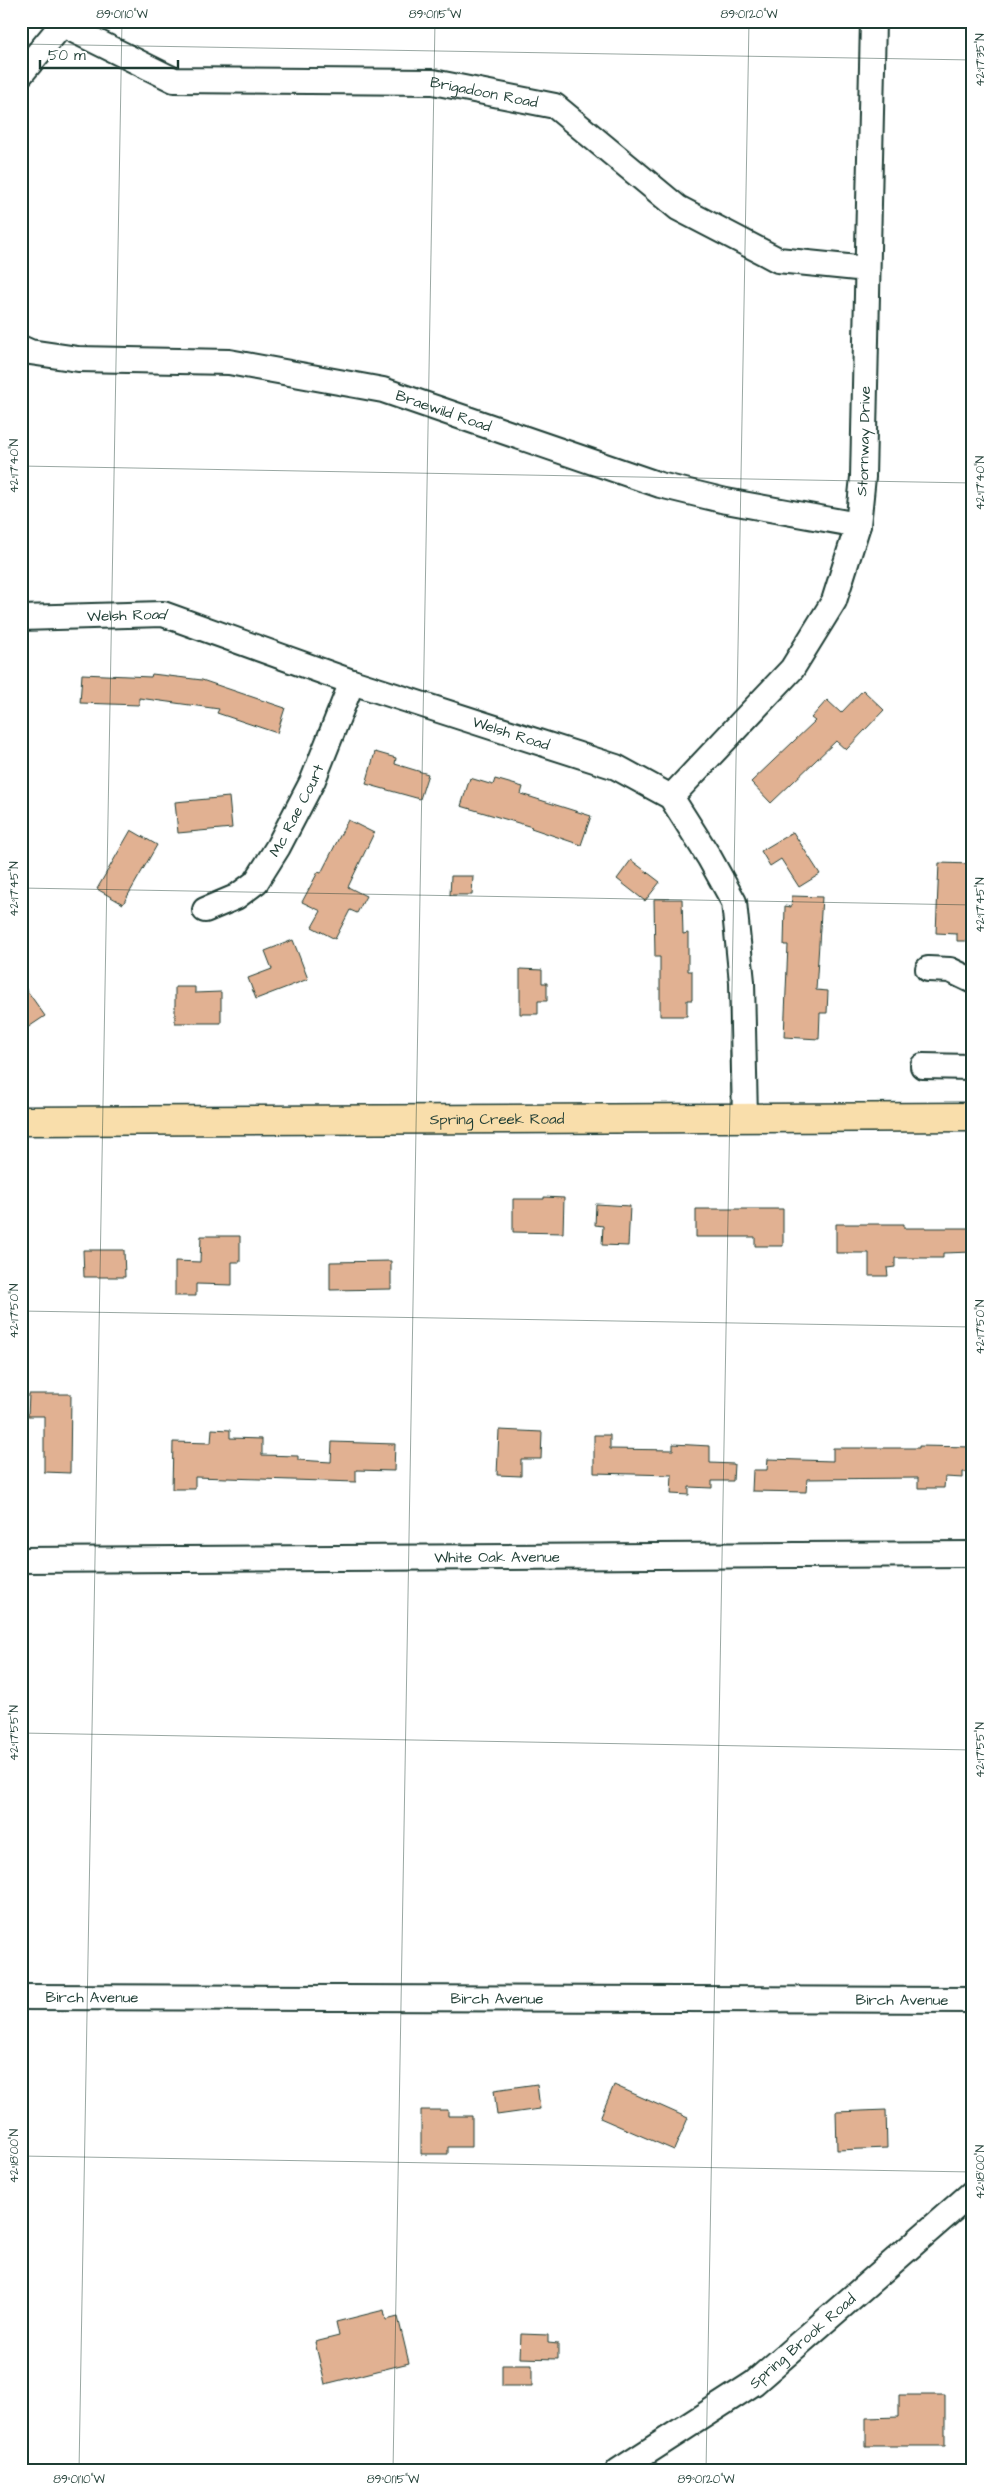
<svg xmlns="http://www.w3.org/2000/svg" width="994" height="2492" font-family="'Architects Daughter',sans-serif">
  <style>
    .building { fill: #e1b192; stroke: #1f3d34 }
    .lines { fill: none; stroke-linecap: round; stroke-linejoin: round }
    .minor-casing { stroke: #1f3d34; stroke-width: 28 }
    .major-casing { stroke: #1f3d34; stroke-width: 31 }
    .minor { stroke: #fff; stroke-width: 24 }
    .major { stroke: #f9deab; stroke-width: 28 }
    .ticks { fill: none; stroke: #1f3d34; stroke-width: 1; stroke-opacity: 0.45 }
    .labels { text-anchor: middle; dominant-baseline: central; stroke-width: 5; stroke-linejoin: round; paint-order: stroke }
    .street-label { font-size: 15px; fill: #1f3d34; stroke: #fff }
    .neatline { fill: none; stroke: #1f3d34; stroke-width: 2 }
    .ticks-label { font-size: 12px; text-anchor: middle; fill: #1f3d34 }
  </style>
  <rect width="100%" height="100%" fill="#fff"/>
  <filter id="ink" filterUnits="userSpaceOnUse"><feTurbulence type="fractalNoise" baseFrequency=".02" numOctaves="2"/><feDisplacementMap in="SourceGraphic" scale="10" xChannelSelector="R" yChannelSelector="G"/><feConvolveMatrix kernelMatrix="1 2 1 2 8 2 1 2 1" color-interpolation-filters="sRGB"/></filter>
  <g filter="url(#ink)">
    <!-- building -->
    <path class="building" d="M 82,674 L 151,677 L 152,674 L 202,680 L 285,708 L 277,733 L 217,713 L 219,709 L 139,698 L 139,705 L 80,703 Z
      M 863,690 L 884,710 L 846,750 L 836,741 L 771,803 L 751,782 L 815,721 L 811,718 L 827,700 L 841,713 Z
      M 375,752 L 396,758 L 395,764 L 428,774 L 420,799 L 366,784 Z
      M 470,778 L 493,785 L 495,779 L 523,787 L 521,794 L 591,816 L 581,845 L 531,828 L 532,827 L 461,806 Z
      M 229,797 L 232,828 L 178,833 L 175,802 Z
      M 348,820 L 374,833 L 348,887 L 366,896 L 357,913 L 350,910 L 335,939 L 312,927 L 321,911 L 302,902 L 318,872 L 321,873 Z
      M 131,830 L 157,845 L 123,904 L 97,889 Z
      M 793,832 L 820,874 L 799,887 L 781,859 L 770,866 L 761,851 Z
      M 631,860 L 660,882 L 645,901 L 617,879 Z
      M 939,863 L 973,864 L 973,941 L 957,941 L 957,934 L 936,933 Z
      M 451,876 L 473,876 L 472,895 L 450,895 Z
      M 792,896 L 822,897 L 816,990 L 828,991 L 827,1013 L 820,1013 L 819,1039 L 784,1037 L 788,945 L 784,945 L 785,906 L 791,907 Z
      M 654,899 L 682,899 L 683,934 L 688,933 L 688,971 L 692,971 L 692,1000 L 687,1000 L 687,1016 L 660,1016 L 660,957 L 655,957 Z
      M 293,940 L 308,979 L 256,999 L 248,978 L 272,969 L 265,951 Z
      M 520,969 L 542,970 L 542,983 L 547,983 L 547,1001 L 538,1001 L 538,1014 L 520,1014 Z
      M 21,982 L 45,1016 L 21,1032 Z
      M 175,987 L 195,987 L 195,993 L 221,992 L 221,1023 L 175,1023 Z
      M 544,1197 L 564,1198 L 563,1233 L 513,1232 L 513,1199 L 544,1199 Z
      M 596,1204 L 630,1206 L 628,1246 L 602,1245 L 603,1226 L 595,1225 Z
      M 696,1209 L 783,1209 L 783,1246 L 755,1246 L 755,1237 L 696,1237 Z
      M 836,1224 L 904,1224 L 904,1228 L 973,1228 L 973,1252 L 943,1253 L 943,1258 L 895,1258 L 895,1267 L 887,1268 L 888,1276 L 869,1276 L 869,1253 L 836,1253 Z
      M 201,1236 L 240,1236 L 240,1262 L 232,1262 L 232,1285 L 196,1284 L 196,1296 L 175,1296 L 175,1261 L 200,1262 Z
      M 83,1250 L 124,1250 L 125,1277 L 84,1277 Z
      M 391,1261 L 391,1289 L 330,1290 L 330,1262 Z
      M 29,1394 L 71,1394 L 70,1473 L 44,1472 L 44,1416 L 28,1416 Z
      M 212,1429 L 230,1430 L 230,1438 L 262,1439 L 262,1455 L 298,1456 L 298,1460 L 331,1462 L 332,1442 L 395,1444 L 394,1471 L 356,1470 L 356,1482 L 195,1477 L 195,1489 L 172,1489 L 173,1442 L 211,1443 Z
      M 499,1430 L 542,1432 L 541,1459 L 521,1459 L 521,1476 L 497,1475 Z
      M 594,1435 L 610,1435 L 610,1449 L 673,1450 L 673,1444 L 710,1446 L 710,1463 L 734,1464 L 733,1481 L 712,1481 L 712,1488 L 689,1487 L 689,1495 L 671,1494 L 672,1475 L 594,1473 Z
      M 919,1446 L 973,1447 L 973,1472 L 963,1472 L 963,1478 L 945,1477 L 944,1488 L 918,1488 L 918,1478 L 807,1479 L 806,1492 L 752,1491 L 753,1470 L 767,1470 L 768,1459 L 833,1461 L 833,1448 L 919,1448 Z
      M 537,2084 L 540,2109 L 497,2115 L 494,2090 Z
      M 614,2085 L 688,2118 L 674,2150 L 600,2118 Z
      M 421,2110 L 448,2110 L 448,2116 L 472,2116 L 472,2147 L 448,2147 L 448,2154 L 421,2154 Z
      M 886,2110 L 887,2148 L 837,2150 L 836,2112 Z
      M 384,2310 L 386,2320 L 398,2317 L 409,2363 L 325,2384 L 315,2342 L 339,2336 L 336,2322 Z
      M 521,2334 L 548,2335 L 548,2343 L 558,2344 L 558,2359 L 520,2358 Z
      M 502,2365 L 532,2365 L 532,2386 L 502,2386 Z
      M 899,2395 L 945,2395 L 945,2446 L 866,2446 L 866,2418 L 899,2417 Z"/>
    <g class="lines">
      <defs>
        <g id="minor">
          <path id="s1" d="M 63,25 L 174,80 L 433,82 L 555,106 L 678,208 L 778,260 L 867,269"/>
          <path d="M 21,74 L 65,21"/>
          <path id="s2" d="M 21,348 L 30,352 L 78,359 L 229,362 L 383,390 L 660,485 L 726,501 L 858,525"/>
          <path id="s3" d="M 21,618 L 163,614 L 352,682 L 616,767 L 671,797 L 709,857 L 734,902 L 742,982 L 745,1118"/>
          <path id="s4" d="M 671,797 L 792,669 L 834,601 L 858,525 L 863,477 L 873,21"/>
          <path id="s5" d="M 205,910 L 236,897 L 256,882 L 278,847 L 313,780 L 352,682"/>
          <path d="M 928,969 L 950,970 L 973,981"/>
          <path d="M 923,1066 L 971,1067"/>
          <path id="s6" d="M 21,1560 L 973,1554"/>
          <path id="s7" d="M 21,1997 L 973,2000"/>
          <path id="s8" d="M 618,2471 L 754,2383 L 973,2192"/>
        </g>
        <g id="major">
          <path id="s9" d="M 21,1121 L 973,1117"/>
        </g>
      </defs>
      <!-- minor casing -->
      <use href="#minor" class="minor-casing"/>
      <!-- major casing -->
      <use href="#major" class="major-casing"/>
      <!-- minor -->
      <use href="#minor" class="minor"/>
      <!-- major -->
      <use href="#major" class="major"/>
    </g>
  </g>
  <!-- ticks -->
  <path class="ticks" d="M 21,44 L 973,60M 21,466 L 973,483M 21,888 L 973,905M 21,1311 L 973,1327M 21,1733 L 973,1750M 21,2156 L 973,2172M 79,2471 L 122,21M 393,2471 L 435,21M 706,2471 L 749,21"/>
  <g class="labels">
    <!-- street labels -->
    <g class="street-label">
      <text stroke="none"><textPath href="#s1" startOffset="435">Brigadoon Road</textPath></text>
      <text stroke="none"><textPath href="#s2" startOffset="430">Braewild Road</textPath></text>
      <text stroke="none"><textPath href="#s4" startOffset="420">Stornway Drive</textPath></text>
      <text stroke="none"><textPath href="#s3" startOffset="106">Welsh Road</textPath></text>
      <text stroke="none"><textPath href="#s3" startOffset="510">Welsh Road</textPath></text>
      <text stroke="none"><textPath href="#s5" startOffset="141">Mc Rae Court</textPath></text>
      <text stroke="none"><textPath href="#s9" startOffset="476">Spring Creek Road</textPath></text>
      <text stroke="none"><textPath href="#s6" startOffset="476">White Oak Avenue</textPath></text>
      <text stroke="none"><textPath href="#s7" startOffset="71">Birch Avenue</textPath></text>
      <text stroke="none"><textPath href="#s7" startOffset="476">Birch Avenue</textPath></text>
      <text stroke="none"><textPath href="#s7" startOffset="881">Birch Avenue</textPath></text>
      <text stroke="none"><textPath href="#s8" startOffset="226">Spring Brook Road</textPath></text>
    </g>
  </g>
  <!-- margin -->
  <rect width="994" height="2492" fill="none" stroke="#fff" stroke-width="55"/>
  <!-- scale -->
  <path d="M40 60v8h138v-8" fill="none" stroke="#1f3d34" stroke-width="2.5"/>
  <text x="48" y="60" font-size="15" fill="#1f3d34" stroke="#ffffff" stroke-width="4" paint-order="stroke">50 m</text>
  <rect x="28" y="28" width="938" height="2436" class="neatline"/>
  <g class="ticks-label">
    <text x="122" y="18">89°01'10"W</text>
    <text x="435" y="18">89°01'15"W</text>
    <text x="749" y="18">89°01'20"W</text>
    <text transform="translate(980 60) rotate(-90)" y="4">42°17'35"N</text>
    <text transform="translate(14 466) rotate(-90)" y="4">42°17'40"N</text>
    <text transform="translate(980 483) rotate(-90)" y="4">42°17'40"N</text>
    <text transform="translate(14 889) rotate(-90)" y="4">42°17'45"N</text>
    <text transform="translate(980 905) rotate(-90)" y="4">42°17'45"N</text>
    <text transform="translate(14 1311) rotate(-90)" y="4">42°17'50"N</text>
    <text transform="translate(980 1327) rotate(-90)" y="4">42°17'50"N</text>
    <text transform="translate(14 1733) rotate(-90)" y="4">42°17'55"N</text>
    <text transform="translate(980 1750) rotate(-90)" y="4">42°17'55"N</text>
    <text transform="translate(14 2156) rotate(-90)" y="4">42°18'00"N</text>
    <text transform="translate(980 2172) rotate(-90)" y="4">42°18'00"N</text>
    <text x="79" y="2483">89°01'10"W</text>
    <text x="393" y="2483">89°01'15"W</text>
    <text x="706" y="2483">89°01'20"W</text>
  </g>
</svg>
